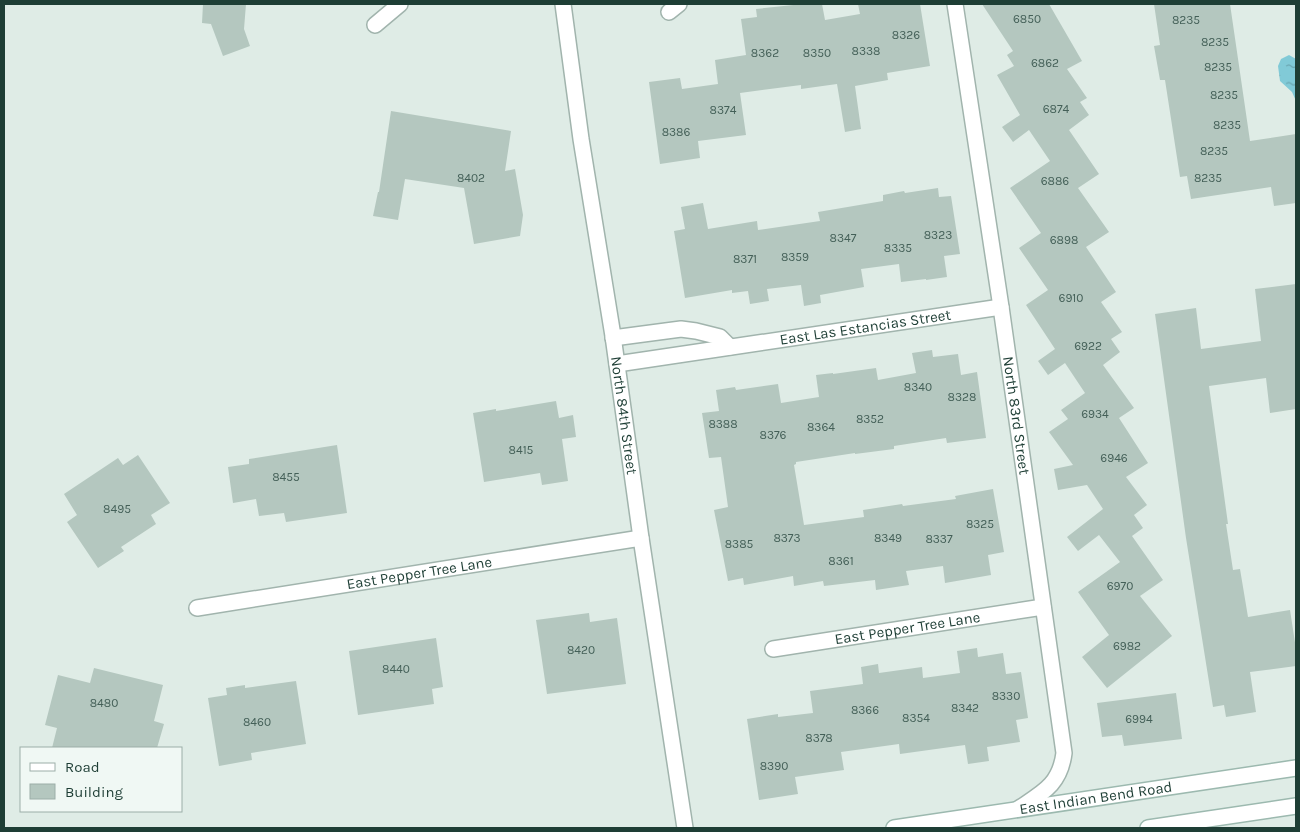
<svg xmlns="http://www.w3.org/2000/svg" width="1300" height="832" font-family="Karla,sans-serif">
  <style>
    .water { fill: url(#water-ripples) }
    .building { fill: #b4c7bf }
    .lines { fill: none; stroke-linecap: round; stroke-linejoin: round }
    .street-casing { stroke: #a1b4ad; stroke-width: 18 }
    .secondary-casing { stroke: #9cb9af; stroke-width: 18 }
    .street { stroke: #fff; stroke-width: 15 }
    .secondary { stroke: #fff; stroke-width: 15 }
    .labels { text-anchor: middle; dominant-baseline: central; stroke-width: 4; stroke-linejoin: round; paint-order: stroke }
    .number-label { font-size: 12px; fill: #446058 }
    .street-label { font-size: 15px; fill: #1e3e35; stroke: #f0f8f4 }
  </style>
  <defs>
    <pattern id="water-ripples" width="26" height="14" patternUnits="userSpaceOnUse" patternTransform="scale(1.25)"><rect width="26" height="14" fill="#81cad7"/><path d="M2 4q2-2 4 0t4 0M15 11q2-2 4 0t4 0" fill="none" stroke="#69a5af"/></pattern>
  </defs>
  <rect width="100%" height="100%" fill="#dfece6"/>
  <!-- water -->
  <path class="water" d="M 1289,55 L 1296,59 L 1296,101 L 1292,92 L 1280,81 L 1278,66 L 1281,59 Z"/>
  <!-- building -->
  <path class="building" d="M 203,4 L 246,4 L 244,29 L 250,46 L 223,56 L 211,24 L 202,23 Z
    M 803,4 L 822,4 L 825,20 L 860,14 L 858,4 L 920,4 L 930,66 L 887,73 L 888,80 L 855,86 L 861,129 L 845,132 L 837,84 L 801,89 L 801,85 L 740,93 L 746,135 L 698,141 L 700,158 L 660,164 L 649,82 L 680,78 L 682,89 L 718,84 L 715,60 L 746,55 L 741,19 L 757,17 L 756,9 Z
    M 982,4 L 1049,4 L 1082,61 L 1067,69 L 1087,98 L 1080,102 L 1089,115 L 1069,130 L 1099,174 L 1078,188 L 1109,232 L 1086,247 L 1116,292 L 1101,302 L 1122,332 L 1111,339 L 1120,352 L 1103,365 L 1134,408 L 1119,418 L 1148,463 L 1126,477 L 1147,505 L 1134,515 L 1143,528 L 1132,536 L 1163,580 L 1140,596 L 1172,636 L 1107,688 L 1082,657 L 1109,635 L 1078,592 L 1120,562 L 1099,535 L 1078,551 L 1067,537 L 1103,509 L 1087,485 L 1058,490 L 1054,469 L 1073,465 L 1049,432 L 1068,419 L 1061,410 L 1085,393 L 1065,363 L 1048,375 L 1038,361 L 1055,349 L 1026,305 L 1048,290 L 1019,248 L 1041,233 L 1010,188 L 1050,161 L 1029,130 L 1013,142 L 1002,127 L 1020,115 L 997,75 L 1014,66 L 1007,55 L 1013,51 Z
    M 1154,4 L 1230,4 L 1250,141 L 1296,134 L 1296,203 L 1274,206 L 1271,187 L 1191,199 L 1187,176 L 1180,177 L 1165,80 L 1160,80 L 1154,46 L 1160,45 Z
    M 391,111 L 511,131 L 505,171 L 515,169 L 523,215 L 520,236 L 474,244 L 464,188 L 405,179 L 398,220 L 373,216 L 378,192 L 379,192 Z
    M 938,188 L 939,197 L 951,196 L 960,254 L 944,256 L 947,277 L 926,280 L 926,279 L 901,282 L 899,264 L 861,269 L 864,287 L 820,295 L 821,303 L 804,306 L 801,285 L 767,289 L 769,301 L 750,304 L 748,291 L 732,293 L 732,290 L 685,298 L 674,231 L 685,229 L 681,207 L 703,203 L 708,229 L 757,221 L 758,230 L 820,221 L 818,212 L 883,201 L 883,195 L 904,191 L 905,193 Z
    M 1296,284 L 1296,409 L 1270,413 L 1266,378 L 1209,386 L 1228,524 L 1226,524 L 1233,570 L 1240,569 L 1248,617 L 1290,610 L 1296,649 L 1296,666 L 1250,672 L 1256,712 L 1226,717 L 1224,705 L 1213,707 L 1186,538 L 1155,314 L 1196,308 L 1201,349 L 1261,341 L 1255,289 Z
    M 932,350 L 933,357 L 958,354 L 961,375 L 977,372 L 986,438 L 947,443 L 946,438 L 894,446 L 894,449 L 855,454 L 855,453 L 796,462 L 796,464 L 794,465 L 804,525 L 864,517 L 863,510 L 902,504 L 903,506 L 956,499 L 955,496 L 993,489 L 1004,552 L 988,555 L 991,575 L 945,583 L 943,566 L 906,571 L 909,585 L 876,590 L 875,580 L 824,586 L 823,581 L 794,586 L 793,576 L 744,585 L 743,578 L 728,581 L 714,510 L 728,507 L 721,457 L 709,458 L 702,413 L 719,411 L 716,390 L 735,387 L 736,390 L 778,384 L 781,403 L 819,397 L 816,375 L 833,373 L 833,374 L 876,368 L 878,380 L 916,373 L 912,353 Z
    M 556,401 L 559,418 L 573,415 L 576,437 L 562,439 L 568,481 L 542,485 L 540,473 L 484,482 L 473,413 L 496,409 L 496,411 Z
    M 337,445 L 347,513 L 286,522 L 284,513 L 259,516 L 256,499 L 233,503 L 228,467 L 249,464 L 249,459 Z
    M 138,455 L 170,503 L 151,515 L 156,524 L 121,547 L 124,551 L 98,568 L 67,522 L 77,515 L 64,494 L 118,458 L 123,465 Z
    M 589,613 L 590,622 L 617,618 L 626,684 L 547,694 L 536,620 Z
    M 436,638 L 443,687 L 432,689 L 434,704 L 358,715 L 349,651 Z
    M 977,648 L 978,657 L 1003,653 L 1006,674 L 1021,672 L 1028,718 L 1016,720 L 1020,742 L 987,747 L 989,761 L 968,764 L 965,745 L 900,754 L 899,744 L 841,752 L 844,770 L 795,777 L 798,794 L 759,800 L 747,719 L 778,714 L 778,717 L 813,713 L 810,691 L 863,684 L 861,667 L 878,664 L 879,673 L 922,667 L 923,678 L 960,673 L 957,651 Z
    M 94,668 L 163,685 L 154,721 L 164,724 L 157,748 L 52,748 L 57,728 L 45,725 L 58,675 L 90,683 Z
    M 296,681 L 306,744 L 251,753 L 252,760 L 219,766 L 208,698 L 227,695 L 226,688 L 245,685 L 245,688 Z
    M 1176,693 L 1182,739 L 1124,746 L 1122,735 L 1102,737 L 1097,703 Z"/>
  <g class="lines">
    <defs>
      <g id="street">
        <path id="s1" d="M 563,4 L 581,139 L 613,336 L 641,538 L 685,828"/>
        <path id="s2" d="M 955,4 L 1001,307 L 1064,753 C 1060,785 1042,793 1018,809"/>
        <path d="M 669,12 L 679,4"/>
        <path d="M 375,25 L 400,4"/>
        <path d="M 613,338 L 681,329 L 696,331 L 720,337 L 730,347"/>
        <path id="s3" d="M 617,364 L 1001,307"/>
        <path id="s4" d="M 197,608 L 641,538"/>
        <path id="s5" d="M 773,649 L 1043,607"/>
      </g>
      <g id="secondary">
        <path id="s6" d="M 894,828 L 1296,768"/>
        <path d="M 1148,828 L 1296,806"/>
      </g>
    </defs>
    <!-- street casing -->
    <use href="#street" class="street-casing"/>
    <!-- secondary casing -->
    <use href="#secondary" class="secondary-casing"/>
    <!-- street -->
    <use href="#street" class="street"/>
    <!-- secondary -->
    <use href="#secondary" class="secondary"/>
  </g>
  <g class="labels">
    <!-- number labels -->
    <g class="number-label">
      <text x="1027" y="19">6850</text>
      <text x="1186" y="20">8235</text>
      <text x="906" y="35">8326</text>
      <text x="1215" y="42">8235</text>
      <text x="866" y="51">8338</text>
      <text x="765" y="53">8362</text>
      <text x="817" y="53">8350</text>
      <text x="1045" y="63">6862</text>
      <text x="1218" y="67">8235</text>
      <text x="1224" y="95">8235</text>
      <text x="1056" y="109">6874</text>
      <text x="723" y="110">8374</text>
      <text x="1227" y="125">8235</text>
      <text x="676" y="132">8386</text>
      <text x="1214" y="151">8235</text>
      <text x="471" y="178">8402</text>
      <text x="1208" y="178">8235</text>
      <text x="1055" y="181">6886</text>
      <text x="938" y="235">8323</text>
      <text x="843" y="238">8347</text>
      <text x="1064" y="240">6898</text>
      <text x="898" y="248">8335</text>
      <text x="795" y="257">8359</text>
      <text x="745" y="259">8371</text>
      <text x="1071" y="298">6910</text>
      <text x="1088" y="346">6922</text>
      <text x="918" y="387">8340</text>
      <text x="962" y="397">8328</text>
      <text x="1095" y="414">6934</text>
      <text x="870" y="419">8352</text>
      <text x="723" y="424">8388</text>
      <text x="821" y="427">8364</text>
      <text x="773" y="435">8376</text>
      <text x="521" y="450">8415</text>
      <text x="1114" y="458">6946</text>
      <text x="286" y="477">8455</text>
      <text x="117" y="509">8495</text>
      <text x="980" y="524">8325</text>
      <text x="787" y="538">8373</text>
      <text x="888" y="538">8349</text>
      <text x="939" y="539">8337</text>
      <text x="739" y="544">8385</text>
      <text x="841" y="561">8361</text>
      <text x="1120" y="586">6970</text>
      <text x="1127" y="646">6982</text>
      <text x="581" y="650">8420</text>
      <text x="396" y="669">8440</text>
      <text x="1006" y="696">8330</text>
      <text x="104" y="703">8480</text>
      <text x="965" y="708">8342</text>
      <text x="865" y="710">8366</text>
      <text x="916" y="718">8354</text>
      <text x="1139" y="719">6994</text>
      <text x="257" y="722">8460</text>
      <text x="819" y="738">8378</text>
      <text x="774" y="766">8390</text>
    </g>
    <!-- street labels -->
    <g class="street-label">
      <text stroke="none"><textPath href="#s3" startOffset="251">East Las Estancias Street</textPath></text>
      <text stroke="none"><textPath href="#s1" startOffset="416">North 84th Street</textPath></text>
      <text stroke="none"><textPath href="#s2" startOffset="416">North 83rd Street</textPath></text>
      <text stroke="none"><textPath href="#s4" startOffset="225">East Pepper Tree Lane</textPath></text>
      <text stroke="none"><textPath href="#s5" startOffset="136">East Pepper Tree Lane</textPath></text>
      <text stroke="none"><textPath href="#s6" startOffset="204">East Indian Bend Road</textPath></text>
    </g>
  </g>
  <!-- border -->
  <rect width="1300" height="832" fill="none" stroke="#1e3e35" stroke-width="10"/>
  <!-- legend -->
  <rect x="20" y="747" width="162" height="65" fill="#f0f8f4" stroke="#9caea8"/>
  <rect x="30" y="763" width="25" height="8" fill="#ffffff" stroke="#9caea8"/>
  <text x="65" y="772" font-size="15" fill="#1e3e35">Road</text>
  <rect x="30" y="784" width="25" height="15" fill="#b4c7bf" stroke="#9caea8"/>
  <text x="65" y="797" font-size="15" fill="#1e3e35">Building</text>
</svg>
